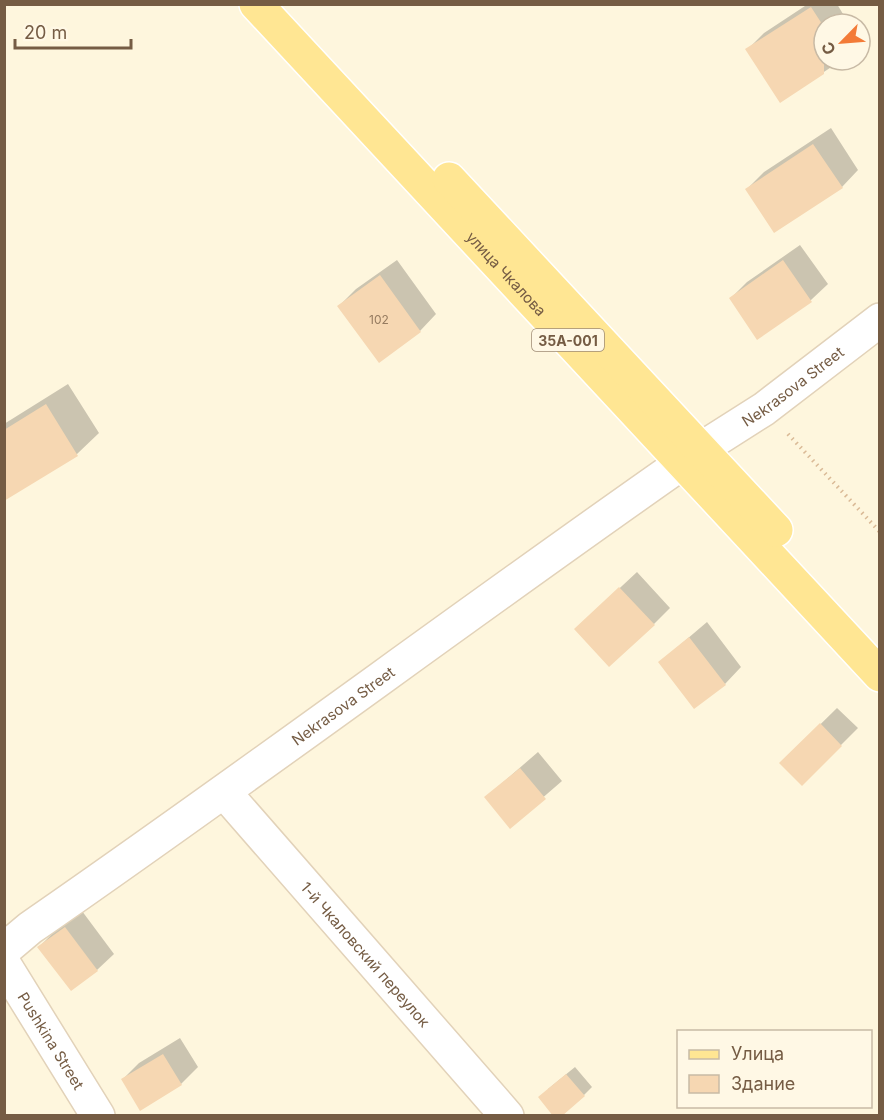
<svg xmlns="http://www.w3.org/2000/svg" width="884" height="1120" font-family="Inter,sans-serif">
  <style>
    .shadow { fill: #0003 }
    .building { fill: #f6d7b2 }
    .lines { fill: none; stroke-linecap: round; stroke-linejoin: round }
    .street-casing { stroke: #e2d2b9; stroke-width: 36 }
    .primary-casing { stroke: #fff; stroke-width: 36 }
    .path { stroke: #daba96; stroke-width: 4; stroke-dasharray: 1.5 4.5; stroke-linecap: butt }
    .street { stroke: #fff; stroke-width: 33 }
    .primary { stroke: #ffe693; stroke-width: 33 }
    .labels { text-anchor: middle; dominant-baseline: central; stroke-width: 5; stroke-linejoin: round; paint-order: stroke }
    .number-label { font-size: 12px; fill: #957b60 }
    .shield { fill: #fff8e5; stroke: #9e8b74; stroke-width: 1.5 }
    .shield-label { font-size: 14px; font-weight: bold; fill: #755c44 }
    .street-label { font-size: 15px; fill: #755c44; stroke: #fff8e5 }
  </style>
  <rect width="100%" height="100%" fill="#fef6dd"/>
  <!-- shadow -->
  <path class="shadow" d="M 808,4 L 837,4 L 849,24 L 824,24 L 824,60 L 842,60 L 780,101 L 747,50 L 764,33 Z
    M 831,128 L 858,170 L 842,187 L 747,189 L 764,172 Z
    M 800,245 L 828,284 L 811,300 L 758,338 L 731,298 L 747,282 Z
    M 397,260 L 436,314 L 420,331 L 339,306 L 356,289 Z
    M 68,384 L 99,433 L 77,454 L 4,500 L 4,424 Z
    M 637,572 L 670,608 L 654,624 L 593,613 Z
    M 707,622 L 741,667 L 725,684 L 660,662 Z
    M 837,708 L 858,728 L 802,784 L 781,763 Z
    M 538,752 L 562,781 L 510,826 L 486,797 Z
    M 82,911 L 114,954 L 97,970 L 39,947 L 56,930 Z
    M 180,1038 L 198,1067 L 181,1084 L 140,1108 L 123,1079 L 139,1063 Z
    M 575,1067 L 592,1087 L 584,1095 L 548,1089 Z"/>
  <!-- building -->
  <path class="building" d="M 811,7 L 824,27 L 824,74 L 780,103 L 745,49 Z
    M 813,144 L 843,188 L 774,233 L 745,189 Z
    M 783,260 L 812,302 L 757,340 L 729,298 Z
    M 380,275 L 421,332 L 379,363 L 337,306 Z
    M 46,404 L 78,456 L 4,501 L 4,430 Z
    M 619,587 L 655,625 L 609,667 L 574,629 Z
    M 689,637 L 726,685 L 694,709 L 658,662 Z
    M 820,723 L 842,746 L 802,786 L 779,763 Z
    M 520,768 L 546,799 L 510,829 L 484,797 Z
    M 65,927 L 98,971 L 71,991 L 37,947 Z
    M 163,1054 L 182,1085 L 140,1111 L 121,1079 Z
    M 566,1074 L 585,1096 L 562,1116 L 553,1116 L 538,1097 Z"/>
  <g class="lines">
    <defs>
      <g id="street">
        <path id="s1" d="M 701,449 L 764,409 L 880,320"/>
        <path id="s2" d="M 225,793 L 507,1116"/>
        <path id="s3" d="M 4,950 L 30,928 C 250,776 463,616 682,463"/>
        <path id="s4" d="M 4,964 L 98,1116"/>
      </g>
      <g id="primary">
        <path id="s5" d="M 256,4 L 880,675"/>
        <path d="M 449,179 L 776,530"/>
      </g>
    </defs>
    <!-- street casing -->
    <use href="#street" class="street-casing"/>
    <!-- primary casing -->
    <use href="#primary" class="primary-casing"/>
    <!-- path -->
    <path class="path" d="M 788,434 L 880,532"/>
    <!-- street -->
    <use href="#street" class="street"/>
    <!-- primary -->
    <use href="#primary" class="primary"/>
  </g>
  <g class="labels">
    <!-- number labels -->
    <g class="number-label">
      <text x="379" y="319">102</text>
    </g>
    <!-- shield labels -->
    <rect class="shield" x="532" y="329" width="72" height="22" rx="4.5"/>
    <g class="shield-label">
      <text x="568" y="340">35А-001</text>
    </g>
    <!-- street labels -->
    <g class="street-label">
      <text stroke="none"><textPath href="#s5" startOffset="368">улица Чкалова</textPath></text>
      <text stroke="none"><textPath href="#s1" startOffset="111">Nekrasova Street</textPath></text>
      <text stroke="none"><textPath href="#s3" startOffset="418">Nekrasova Street</textPath></text>
      <text stroke="none"><textPath href="#s2" startOffset="214">1-й Чкаловский переулок</textPath></text>
      <text stroke="none"><textPath href="#s4" startOffset="90">Pushkina Street</textPath></text>
    </g>
  </g>
  <!-- border -->
  <rect width="884" height="1120" fill="none" stroke="#755c44" stroke-width="12"/>
  <!-- legend -->
  <rect x="677" y="1030" width="195" height="78" fill="#fff8e5" stroke="#c8baa5" stroke-width="1.5"/>
  <rect x="689" y="1050" width="30" height="9" fill="#ffe693" stroke="#c8baa5" stroke-width="1.5"/>
  <text x="731" y="1060" font-size="18" fill="#755c44">Улица</text>
  <rect x="689" y="1075" width="30" height="18" fill="#f6d7b2" stroke="#c8baa5" stroke-width="1.5"/>
  <text x="731" y="1090" font-size="18" fill="#755c44">Здание</text>
  <!-- north arrow -->
  <g transform="translate(842 42) rotate(245)"><circle r="28" fill="#fff8e5" stroke="#c8baa5" stroke-width="1.5"/>
  <path d="M0-4.5L10 22L0 15L-10 22Z" fill="#f37b37"/>
  <text y="-9" font-size="16" font-weight="bold" text-anchor="middle" fill="#755c44">С</text>
  </g>
  <!-- scale -->
  <path d="M15 39v9h116v-9" fill="none" stroke="#755c44" stroke-width="3"/>
  <text x="24" y="39" font-size="18" fill="#755c44" stroke="#fff8e5" stroke-width="4.5" paint-order="stroke">20 m</text>
</svg>
